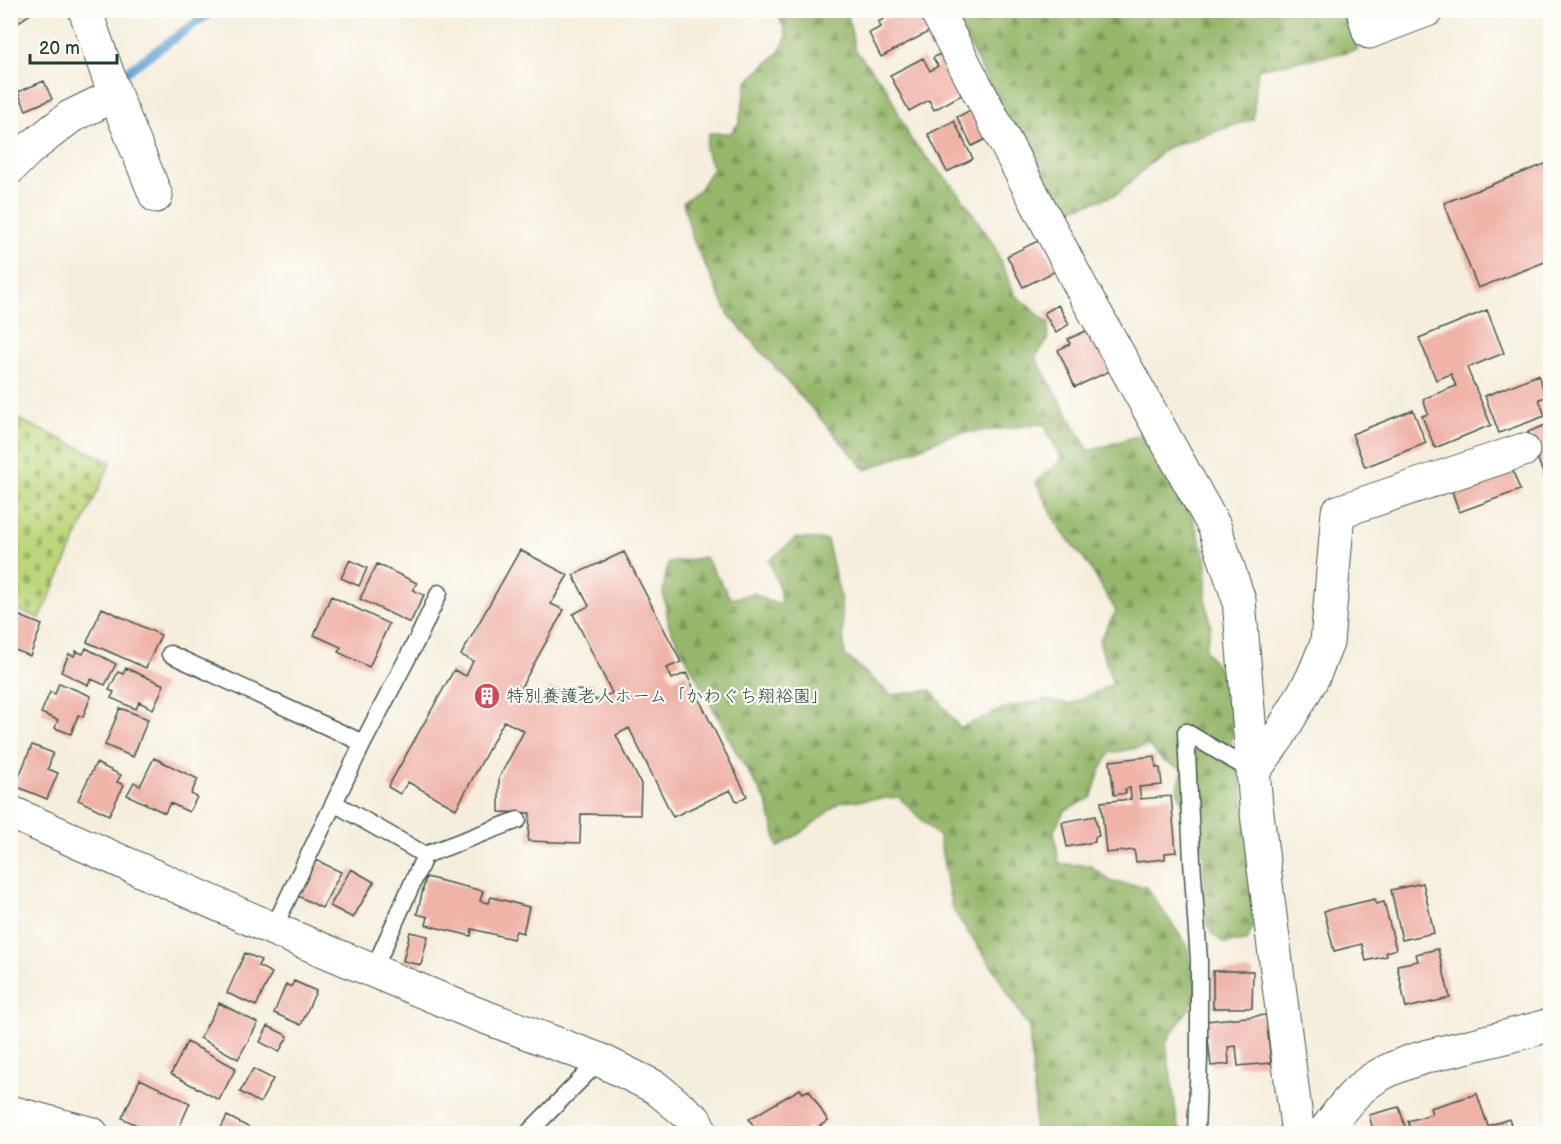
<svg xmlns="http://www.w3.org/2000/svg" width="1561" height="1144" font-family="'Balsamiq Sans','Klee One',sans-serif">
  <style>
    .forest { fill: url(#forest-firs); stroke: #5a7a50; stroke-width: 1.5 }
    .cemetery { fill: url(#cemetery-stones); stroke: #6e8a58; stroke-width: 1.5 }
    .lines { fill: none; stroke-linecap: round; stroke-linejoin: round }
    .stream { stroke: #5ea1d2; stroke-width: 9 }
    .building { fill: #efb3a8 }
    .lane-casing { stroke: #3f584d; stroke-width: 19 }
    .street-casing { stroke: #3f584d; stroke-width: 35 }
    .lane { stroke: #fff; stroke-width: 16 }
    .street { stroke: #fff; stroke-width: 33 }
    .labels { text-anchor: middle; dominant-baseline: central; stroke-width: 4.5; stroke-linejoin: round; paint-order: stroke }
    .poi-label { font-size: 18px; fill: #1f3d34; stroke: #fdfcf7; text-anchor: start }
  </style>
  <defs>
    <pattern id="forest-firs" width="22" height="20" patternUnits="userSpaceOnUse" patternTransform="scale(1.5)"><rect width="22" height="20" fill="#96b76b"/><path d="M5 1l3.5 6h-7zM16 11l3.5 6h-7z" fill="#7a9659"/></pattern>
    <pattern id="cemetery-stones" width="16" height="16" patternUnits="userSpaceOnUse" patternTransform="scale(1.5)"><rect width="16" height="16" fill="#bdd67b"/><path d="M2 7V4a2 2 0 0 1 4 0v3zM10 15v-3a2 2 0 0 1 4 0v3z" fill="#99af66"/></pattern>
  </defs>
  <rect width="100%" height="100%" fill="#fdfcf7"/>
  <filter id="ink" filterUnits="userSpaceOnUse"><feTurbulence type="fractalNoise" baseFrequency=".0167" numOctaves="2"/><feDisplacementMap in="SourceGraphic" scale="12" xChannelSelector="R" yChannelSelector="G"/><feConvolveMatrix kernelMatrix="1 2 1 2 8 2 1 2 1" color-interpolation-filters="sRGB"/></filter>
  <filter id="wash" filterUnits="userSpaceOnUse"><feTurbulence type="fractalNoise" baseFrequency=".008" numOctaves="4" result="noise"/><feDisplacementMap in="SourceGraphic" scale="24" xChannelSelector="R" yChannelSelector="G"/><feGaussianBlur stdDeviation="1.35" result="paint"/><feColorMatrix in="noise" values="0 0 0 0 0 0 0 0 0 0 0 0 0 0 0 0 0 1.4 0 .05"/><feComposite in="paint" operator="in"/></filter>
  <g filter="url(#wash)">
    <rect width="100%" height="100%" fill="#f6eedd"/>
    <!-- forest -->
    <path class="forest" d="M 792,11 L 813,14 L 816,11 L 847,11 L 855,50 L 886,87 L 911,140 L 959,193 L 994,245 L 1015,295 L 1049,323 L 1047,342 L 1035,357 L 1089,451 L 1143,434 L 1163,459 L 1191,513 L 1207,561 L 1206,603 L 1211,626 L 1205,649 L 1238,697 L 1231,745 L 1242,787 L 1253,864 L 1253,925 L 1247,941 L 1224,943 L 1212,934 L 1199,905 L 1204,882 L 1204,853 L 1177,790 L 1183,769 L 1163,761 L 1149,746 L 1110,753 L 1100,771 L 1091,798 L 1065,810 L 1054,830 L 1059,864 L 1089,865 L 1112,882 L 1146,887 L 1187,945 L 1198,995 L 1166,1042 L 1178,1127 L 1186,1133 L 1034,1133 L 1035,1100 L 1029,1028 L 993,968 L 952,909 L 939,837 L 899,797 L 840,802 L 805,830 L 778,847 L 767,802 L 739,757 L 669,626 L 663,592 L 668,563 L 705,557 L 731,599 L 754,593 L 769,602 L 782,603 L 779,587 L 769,561 L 796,538 L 827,540 L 840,596 L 845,655 L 891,695 L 931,690 L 960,728 L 1005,708 L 1045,700 L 1070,704 L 1113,684 L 1099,641 L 1116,611 L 1088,564 L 1060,529 L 1036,482 L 1062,460 L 1044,424 L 953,434 L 866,470 L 729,315 L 693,240 L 683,202 L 699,190 L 713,168 L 705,149 L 709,133 L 731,133 L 739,123 L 747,82 L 779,52 L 787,36 L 780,19 Z
      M 952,11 L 1348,11 L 1358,50 L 1258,69 L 1253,119 L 1166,148 L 1118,194 L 1061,213 L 1004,114 Z"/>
    <!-- cemetery -->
    <path class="cemetery" d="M 11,416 L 111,462 L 40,618 L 11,608 Z"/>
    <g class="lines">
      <!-- stream -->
      <path class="stream" d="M 119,77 L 214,10"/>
    </g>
    <g id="blocks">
      <!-- building -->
      <path class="building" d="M 10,10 L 36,10 L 10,28 Z
        M 899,10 L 927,10 L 936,28 L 881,57 L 869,33 L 881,27 L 878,22 Z
        M 947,50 L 969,91 L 934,110 L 929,100 L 909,111 L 890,75 L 923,58 L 930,71 L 938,66 L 933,58 Z
        M 44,81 L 52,99 L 26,110 L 18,92 Z
        M 979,106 L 994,135 L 972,146 L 957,117 Z
        M 954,121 L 973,159 L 947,172 L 928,134 Z
        M 1550,162 L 1550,260 L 1478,288 L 1444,203 Z
        M 1040,240 L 1056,271 L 1023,287 L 1007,256 Z
        M 1058,305 L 1069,324 L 1056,333 L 1044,313 Z
        M 1487,310 L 1504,353 L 1467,368 L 1491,425 L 1435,448 L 1422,416 L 1428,414 L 1423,399 L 1456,386 L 1451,374 L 1436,380 L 1419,338 Z
        M 1093,328 L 1112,370 L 1075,387 L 1058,350 L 1070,344 L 1068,339 Z
        M 1538,375 L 1546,397 L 1539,399 L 1545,416 L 1499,433 L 1485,396 Z
        M 1413,410 L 1426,443 L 1365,467 L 1352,434 Z
        M 1550,423 L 1550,483 L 1547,484 L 1528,432 Z
        M 1511,466 L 1520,490 L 1459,512 L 1451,488 Z
        M 520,550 L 568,575 L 551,604 L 564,610 L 520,689 L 542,700 L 548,689 L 592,691 L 596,701 L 612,693 L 573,614 L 589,606 L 573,575 L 624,552 L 681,662 L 667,668 L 672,679 L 686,673 L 747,796 L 737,802 L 730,790 L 673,817 L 629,728 L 616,735 L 641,784 L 640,815 L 581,814 L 580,843 L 528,841 L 530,813 L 499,812 L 499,778 L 524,731 L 504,721 L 456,809 L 408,782 L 400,794 L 388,787 L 454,670 L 466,676 L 473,661 L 461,655 Z
        M 350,560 L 367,568 L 359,586 L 341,578 Z
        M 377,564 L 417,583 L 413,590 L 424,595 L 410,623 L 360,599 Z
        M 331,596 L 389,624 L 369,667 L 338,652 L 341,647 L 314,635 Z
        M 102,608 L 161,635 L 146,668 L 87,642 Z
        M 13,613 L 42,625 L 30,656 L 10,648 L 10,619 Z
        M 86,648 L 116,664 L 105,685 L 91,679 L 88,685 L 61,672 L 69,654 L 74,656 L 76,651 L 83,654 Z
        M 126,668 L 164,685 L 153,709 L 139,702 L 136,709 L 111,698 L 114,692 L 109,690 L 118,672 L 123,674 Z
        M 59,683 L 91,696 L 83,717 L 78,715 L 71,734 L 55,728 L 58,720 L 41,713 L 50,692 L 55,694 Z
        M 120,708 L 148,719 L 133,757 L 105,745 Z
        M 32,745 L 53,753 L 48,769 L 58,773 L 47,799 L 15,786 Z
        M 1155,756 L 1156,768 L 1160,768 L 1162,785 L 1139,787 L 1141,799 L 1171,796 L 1176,852 L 1165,853 L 1165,859 L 1136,862 L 1134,850 L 1106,853 L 1101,802 L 1131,799 L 1130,788 L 1125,789 L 1126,793 L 1114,795 L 1110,761 Z
        M 154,758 L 198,779 L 191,794 L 197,797 L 189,812 L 170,803 L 165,813 L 127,795 L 134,782 L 140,786 Z
        M 96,763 L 121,775 L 117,782 L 124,785 L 109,815 L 78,800 Z
        M 1095,816 L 1099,836 L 1095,837 L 1095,842 L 1067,847 L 1062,822 Z
        M 316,860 L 341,872 L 322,908 L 298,896 Z
        M 351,869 L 374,882 L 353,918 L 330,906 Z
        M 426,877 L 483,891 L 480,901 L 489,903 L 491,897 L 529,907 L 523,933 L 516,931 L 513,939 L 472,929 L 471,936 L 426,925 L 428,917 L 417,914 Z
        M 1423,883 L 1434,933 L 1402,940 L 1391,890 Z
        M 1375,899 L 1376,904 L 1384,902 L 1396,949 L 1386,952 L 1387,956 L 1366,961 L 1362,944 L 1334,951 L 1324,911 Z
        M 410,932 L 428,936 L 421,965 L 403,961 Z
        M 1438,949 L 1450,998 L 1406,1008 L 1397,965 L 1418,961 L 1416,954 Z
        M 245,953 L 261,960 L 258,966 L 272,973 L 256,1006 L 227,993 Z
        M 1213,971 L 1253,971 L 1252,1008 L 1213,1008 Z
        M 294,981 L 316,991 L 301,1025 L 274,1013 L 286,984 L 291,987 Z
        M 219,1003 L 258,1023 L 238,1059 L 200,1038 Z
        M 1266,1015 L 1271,1063 L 1238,1066 L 1236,1046 L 1228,1047 L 1229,1064 L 1211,1066 L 1206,1021 Z
        M 268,1026 L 288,1036 L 279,1052 L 260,1042 Z
        M 187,1042 L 236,1068 L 219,1100 L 171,1074 Z
        M 253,1069 L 273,1079 L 260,1103 L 240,1092 Z
        M 140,1079 L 190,1103 L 176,1134 L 155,1134 L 122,1118 Z
        M 800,1089 L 803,1093 L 809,1090 L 828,1121 L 812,1131 L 809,1127 L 797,1134 L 758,1134 L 749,1119 Z
        M 1477,1094 L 1488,1126 L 1509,1119 L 1514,1134 L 1412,1134 L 1408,1121 L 1432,1114 L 1430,1108 Z
        M 1399,1107 L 1406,1129 L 1399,1131 L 1400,1134 L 1374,1134 L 1369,1115 Z
        M 227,1116 L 252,1129 L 249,1134 L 218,1134 Z"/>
    </g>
  </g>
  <g filter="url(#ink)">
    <use href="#blocks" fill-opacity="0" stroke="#3f584d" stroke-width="1.5"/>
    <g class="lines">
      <defs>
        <path id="lane" d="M 170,654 L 363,743
          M 1186,732 L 1192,861 L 1199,961 L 1199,1058 L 1196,1134
          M 1186,732 L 1253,772
          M 334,803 L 425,855
          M 273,929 L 363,743 L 420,634 L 439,593
          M 373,971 L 425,855 L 518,820
          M 527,1134 L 600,1060"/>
        <path id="street" d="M 85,10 L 115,95 L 156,196
          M 936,10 L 1082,289 L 1214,526 L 1239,600 L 1256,806 L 1298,1134
          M 1363,10 L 1369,32 L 1427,10
          M 10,168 L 28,150 L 70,117 L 115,95
          M 1253,772 L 1279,736 L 1313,677 L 1327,643 L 1338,512 L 1523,450
          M 10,812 L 273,929 L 469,1011 L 600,1060 L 655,1087 L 695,1120 L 702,1134
          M 10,1112 L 92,1134
          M 1323,1134 C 1338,1113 1352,1093 1373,1079 C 1399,1062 1435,1054 1465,1047 C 1494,1040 1522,1033 1550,1025"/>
      </defs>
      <!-- lane casing -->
      <use href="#lane" class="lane-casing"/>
      <!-- street casing -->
      <use href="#street" class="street-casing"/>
      <!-- lane -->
      <use href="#lane" class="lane"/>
      <!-- street -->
      <use href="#street" class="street"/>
    </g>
  </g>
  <!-- icons -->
  <defs>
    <symbol id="building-disc" viewBox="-11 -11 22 22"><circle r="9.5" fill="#d1495b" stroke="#fdfcf7"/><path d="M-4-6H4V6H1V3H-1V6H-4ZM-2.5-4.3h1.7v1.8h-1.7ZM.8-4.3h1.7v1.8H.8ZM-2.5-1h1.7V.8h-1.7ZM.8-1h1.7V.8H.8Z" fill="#fff"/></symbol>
  </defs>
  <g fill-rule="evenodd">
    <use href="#building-disc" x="472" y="681" width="30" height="30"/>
  </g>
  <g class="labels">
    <!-- poi labels -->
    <g class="poi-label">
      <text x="506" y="696">特別養護老人ホーム「かわぐち翔裕園」</text>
    </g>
  </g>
  <!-- margin -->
  <rect width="1561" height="1144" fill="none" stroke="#fdfcf7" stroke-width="36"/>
  <!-- scale -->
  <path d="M30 54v9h87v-9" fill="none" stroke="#1f3d34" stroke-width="3"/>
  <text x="39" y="54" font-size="18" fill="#1f3d34" stroke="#fdfcf7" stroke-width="4.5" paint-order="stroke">20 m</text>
</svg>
